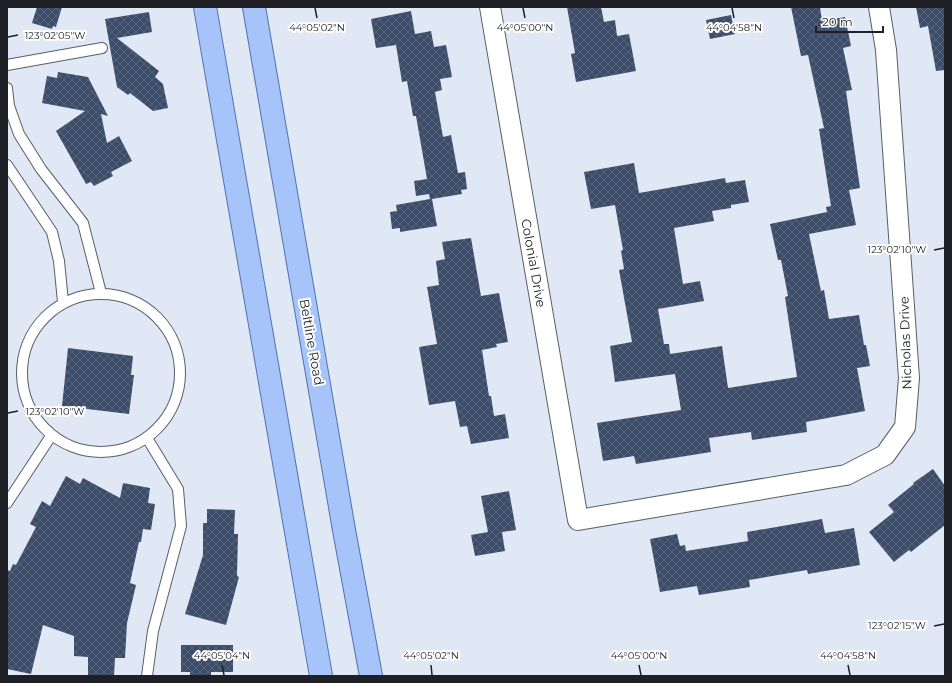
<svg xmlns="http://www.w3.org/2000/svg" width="952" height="683" font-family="Montserrat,sans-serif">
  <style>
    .building { fill: url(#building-cross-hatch) }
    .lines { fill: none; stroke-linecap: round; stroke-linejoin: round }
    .lane-casing { stroke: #585e69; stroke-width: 12 }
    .street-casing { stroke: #585e69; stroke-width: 22 }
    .primary-casing { stroke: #5171ad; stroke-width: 24 }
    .lane { stroke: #fff; stroke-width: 10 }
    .street { stroke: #fff; stroke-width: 20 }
    .primary { stroke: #a7c4fa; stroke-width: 22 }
    .ticks { fill: none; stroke: #1e2025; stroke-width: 1.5 }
    .labels { text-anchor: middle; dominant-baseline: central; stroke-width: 4; stroke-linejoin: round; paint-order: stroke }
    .street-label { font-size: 13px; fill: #1e2025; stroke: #fff }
    .ticks-label { font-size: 10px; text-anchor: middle; fill: #1e2025; stroke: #fff; stroke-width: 4; stroke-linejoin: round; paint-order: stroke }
  </style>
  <defs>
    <pattern id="building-cross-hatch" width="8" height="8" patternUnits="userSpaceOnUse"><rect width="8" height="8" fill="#3c4d6a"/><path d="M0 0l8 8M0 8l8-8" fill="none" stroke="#56637b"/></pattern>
  </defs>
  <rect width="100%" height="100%" fill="#e0e8f5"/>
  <!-- building -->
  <path class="building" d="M 37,7 L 62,7 L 56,27 L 53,26 L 52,29 L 32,23 Z
    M 567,7 L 601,7 L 604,22 L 615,20 L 617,36 L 629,34 L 636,71 L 576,82 L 571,54 L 575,53 Z
    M 791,7 L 820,7 L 822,21 L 845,17 L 851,46 L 843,48 L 852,90 L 846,91 L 860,188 L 849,190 L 856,225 L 809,234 L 821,291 L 824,290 L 829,319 L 859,315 L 864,345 L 866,345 L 870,366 L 857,368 L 865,411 L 806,422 L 807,432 L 752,440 L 751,432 L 709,438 L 711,452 L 636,464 L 634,456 L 603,461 L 597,423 L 681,410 L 675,374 L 615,382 L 610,346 L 632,342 L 619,270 L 624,269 L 621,251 L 623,250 L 615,205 L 591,209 L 584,172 L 634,163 L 639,193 L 725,178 L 726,183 L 745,180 L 749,202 L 731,205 L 731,208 L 712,211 L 714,221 L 674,228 L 683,284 L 700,281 L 704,301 L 658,309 L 664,344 L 669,344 L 670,354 L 722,346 L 728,388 L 797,377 L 785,297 L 788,296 L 781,260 L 778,260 L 770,224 L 827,212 L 826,207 L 831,206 L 819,129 L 824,128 L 808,55 L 801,56 Z
    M 916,7 L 945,7 L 945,70 L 936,71 L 928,26 L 920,28 Z
    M 411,11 L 415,34 L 431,31 L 434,47 L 446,45 L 452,77 L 440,79 L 442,90 L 435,92 L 443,137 L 451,135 L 458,173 L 465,172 L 467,189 L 461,190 L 462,194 L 432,199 L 437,226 L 400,232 L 400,228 L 392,229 L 390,212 L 397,211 L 396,205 L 430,199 L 429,194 L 416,196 L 414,181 L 427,179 L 416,116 L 413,116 L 407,81 L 402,82 L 396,45 L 376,48 L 371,19 Z
    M 149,12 L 152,32 L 117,38 L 159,71 L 155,77 L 163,84 L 168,108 L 153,111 L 130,93 L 128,95 L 117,87 L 105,19 Z
    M 731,15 L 735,34 L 710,39 L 706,20 Z
    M 58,72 L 88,77 L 108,116 L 101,114 L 107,143 L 119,136 L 132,161 L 111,172 L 113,176 L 94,186 L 91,182 L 86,184 L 56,131 L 85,111 L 42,103 L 47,76 L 57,78 Z
    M 471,238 L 481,296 L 499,293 L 508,342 L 496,344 L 497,347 L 482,350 L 489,396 L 491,396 L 494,416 L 505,414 L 509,438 L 471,444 L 467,426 L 460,427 L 455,401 L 429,405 L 419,347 L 437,344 L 427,287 L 439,285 L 436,261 L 445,259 L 442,242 Z
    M 68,348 L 133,356 L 131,375 L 134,375 L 129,414 L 62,406 Z
    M 933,469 L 945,486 L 945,525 L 911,552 L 909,550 L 894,562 L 869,532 L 894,512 L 888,505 L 914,484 L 913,483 Z
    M 66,476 L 80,484 L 83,478 L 120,498 L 123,483 L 150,488 L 148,503 L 155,504 L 151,530 L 143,529 L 141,542 L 139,542 L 130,583 L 136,585 L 127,623 L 125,658 L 115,658 L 114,676 L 88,676 L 88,657 L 74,656 L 74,636 L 43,625 L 31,674 L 7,669 L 7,570 L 10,571 L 13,564 L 16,565 L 36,527 L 30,524 L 42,501 L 50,506 Z
    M 509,491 L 516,530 L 502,532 L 505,551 L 475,556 L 471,535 L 488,532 L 481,496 Z
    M 207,509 L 235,510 L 234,534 L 238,534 L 237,576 L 239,577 L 226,625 L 185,614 L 203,555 L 203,523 L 207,523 Z
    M 822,519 L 825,533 L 854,528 L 860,565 L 808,574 L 807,570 L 749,580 L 750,587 L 699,595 L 697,586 L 660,592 L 650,539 L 677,534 L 680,546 L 685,545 L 686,551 L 748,541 L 747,532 Z
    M 181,645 L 233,645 L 233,672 L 211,672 L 211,676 L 190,676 L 190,672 L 181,672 Z"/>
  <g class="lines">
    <defs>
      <path id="lane" d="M 7,65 L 102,48
        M 7,88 L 9,106 L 19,134 L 41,169 L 83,223 L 101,293
        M 7,165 L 52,232 L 59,261 L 63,302
        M22 373a79 79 0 1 1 158 0a79 79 0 1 1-158 0Z
        M 7,503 L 51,436
        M 147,676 L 153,631 L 181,526 L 178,489 L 147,438"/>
      <path id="street" d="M 490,7 L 578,520 L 846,475 L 885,455 L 905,427 L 909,378 L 886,50 L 879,7"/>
      <path id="primary" d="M 205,7 L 321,676
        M 254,7 L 344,530 L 371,676"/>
    </defs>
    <!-- lane casing -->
    <use href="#lane" class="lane-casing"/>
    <!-- street casing -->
    <use href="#street" class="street-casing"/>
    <!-- primary casing -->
    <use href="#primary" class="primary-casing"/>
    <!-- lane -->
    <use href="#lane" class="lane"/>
    <!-- street -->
    <use href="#street" class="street"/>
    <!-- primary -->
    <use href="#primary" class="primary"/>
  </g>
  <!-- ticks -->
  <path class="ticks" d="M 315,8 L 317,18M 523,8 L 525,18M 732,8 L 734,18M 8,37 L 18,35M 934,250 L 944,248M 8,413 L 18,411M 934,626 L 944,624M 222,665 L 224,675M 431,665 L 432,675M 639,665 L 641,675M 848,665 L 850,675"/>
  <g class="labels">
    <!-- street labels -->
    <g class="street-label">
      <text transform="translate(534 263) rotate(80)">Colonial Drive</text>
      <text transform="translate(312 342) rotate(80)">Beltline Road</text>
      <text transform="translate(905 343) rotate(-92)">Nicholas Drive</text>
    </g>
  </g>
  <g class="ticks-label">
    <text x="317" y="31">44°05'02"N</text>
    <text x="525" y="31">44°05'00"N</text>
    <text x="734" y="31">44°04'58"N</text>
    <text x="55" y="39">123°02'05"W</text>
    <text x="897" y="253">123°02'10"W</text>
    <text x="55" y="415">123°02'10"W</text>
    <text x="897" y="629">123°02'15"W</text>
    <text x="222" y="659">44°05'04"N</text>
    <text x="431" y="659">44°05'02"N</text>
    <text x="639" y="659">44°05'00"N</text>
    <text x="848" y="659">44°04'58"N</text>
  </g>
  <!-- border -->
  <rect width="952" height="683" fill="none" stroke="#1e2025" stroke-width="16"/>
  <!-- scale -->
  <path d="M816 26v6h67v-6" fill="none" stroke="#1e2025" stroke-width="2"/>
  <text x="822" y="26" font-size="12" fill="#1e2025" stroke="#ffffff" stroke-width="3" paint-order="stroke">20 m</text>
</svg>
